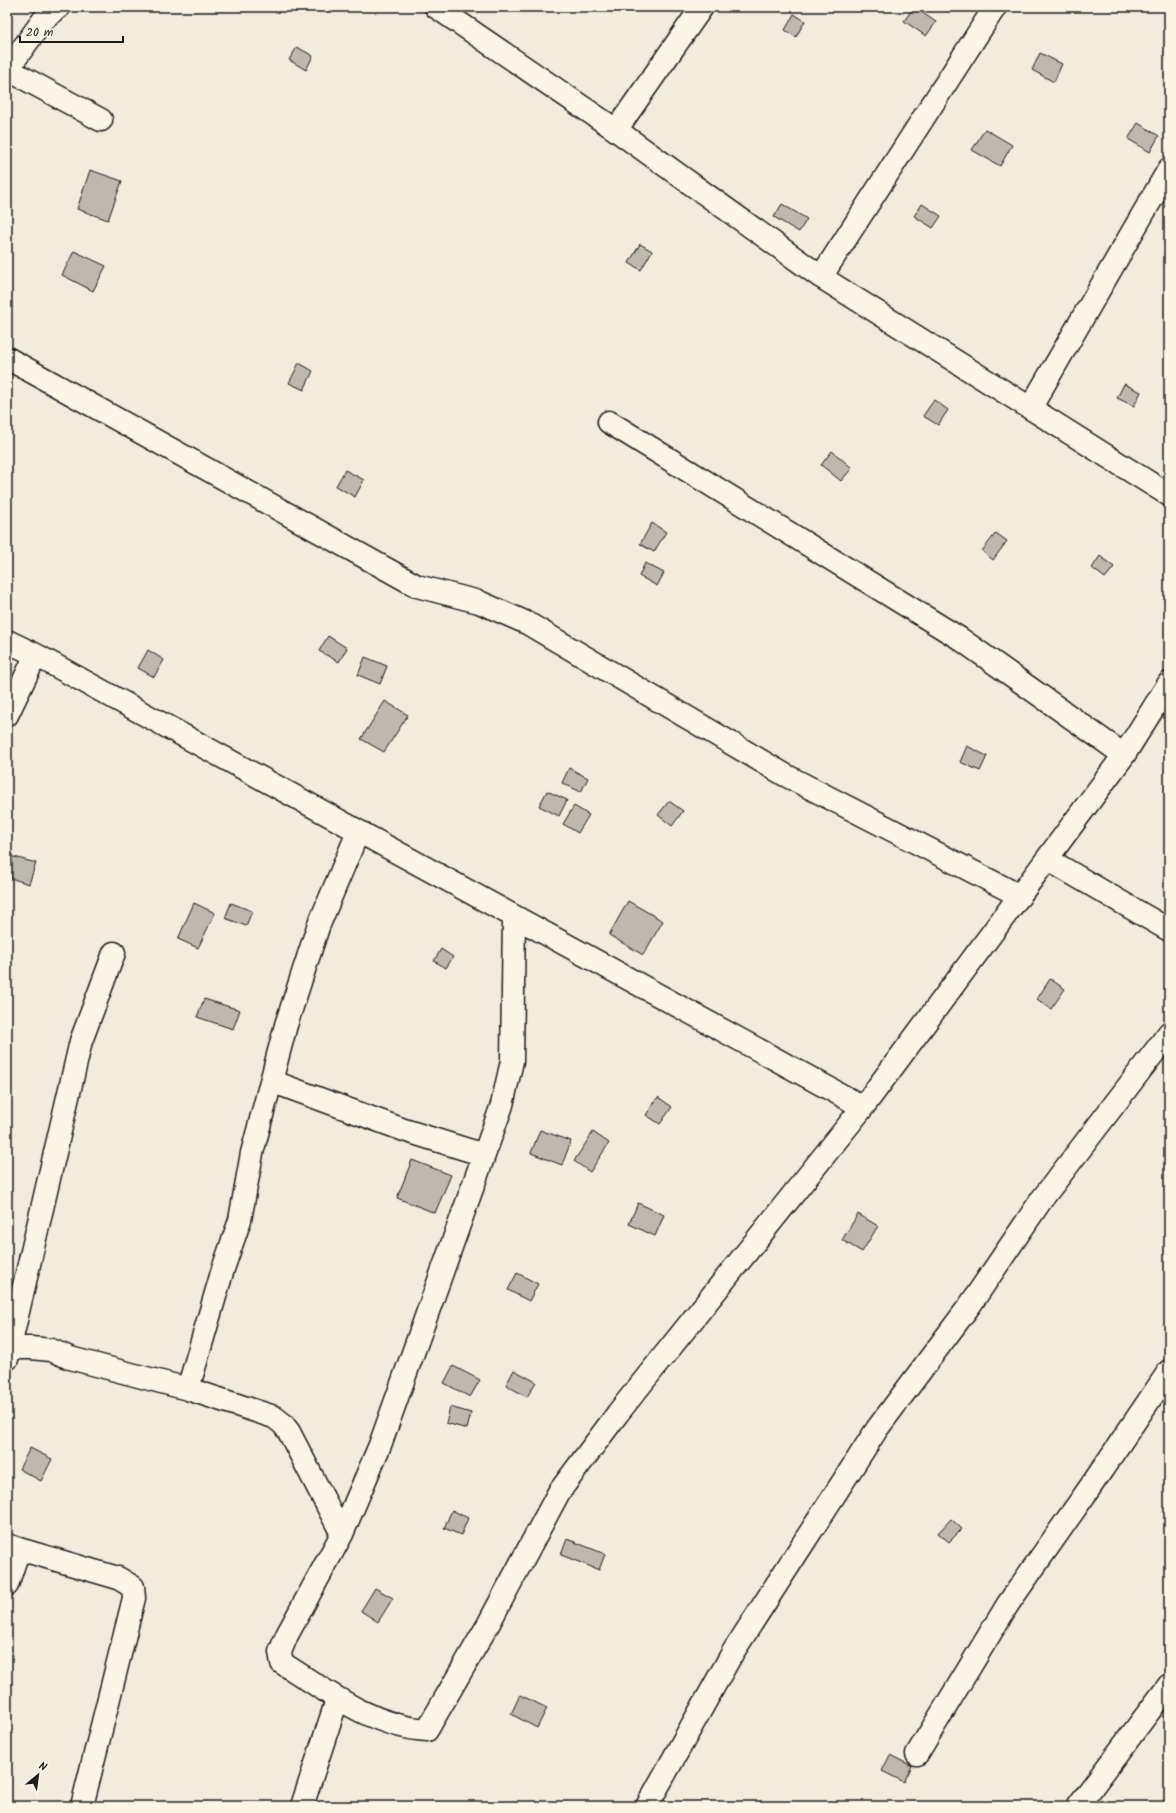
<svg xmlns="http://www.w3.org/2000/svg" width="1176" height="1813" font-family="Kalam,sans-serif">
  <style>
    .building { fill: #beb9ae; stroke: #1c1c1c }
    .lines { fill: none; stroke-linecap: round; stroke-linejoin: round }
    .minor-casing { stroke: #1c1c1c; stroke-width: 25 }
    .minor { stroke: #fcf5e5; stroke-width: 22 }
  </style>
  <rect width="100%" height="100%" fill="#f3ecdd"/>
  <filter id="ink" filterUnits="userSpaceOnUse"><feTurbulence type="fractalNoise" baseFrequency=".025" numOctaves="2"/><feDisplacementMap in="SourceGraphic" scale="8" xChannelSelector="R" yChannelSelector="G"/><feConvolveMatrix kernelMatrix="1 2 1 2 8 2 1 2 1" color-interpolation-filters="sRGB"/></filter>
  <g filter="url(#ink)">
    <!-- building -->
    <path class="building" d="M 914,7 L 936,22 L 926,36 L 904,21 Z
      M 794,14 L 805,21 L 796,37 L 785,30 Z
      M 297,47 L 313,56 L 306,70 L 289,60 Z
      M 1040,53 L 1062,64 L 1054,82 L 1032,70 Z
      M 1138,123 L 1159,136 L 1150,152 L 1128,139 Z
      M 985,129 L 1012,145 L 1000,166 L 972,150 Z
      M 90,170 L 122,181 L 108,220 L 77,209 Z
      M 782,204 L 807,219 L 799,232 L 774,217 Z
      M 922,204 L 941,216 L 933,228 L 914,216 Z
      M 640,244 L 652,251 L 641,270 L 629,263 Z
      M 74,251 L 106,266 L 93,291 L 62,275 Z
      M 299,363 L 313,371 L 304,390 L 289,383 Z
      M 1124,384 L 1141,392 L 1134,406 L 1117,398 Z
      M 934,400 L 948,410 L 938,425 L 923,416 Z
      M 832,451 L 852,468 L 841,481 L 821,465 Z
      M 345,470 L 364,480 L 355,497 L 336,486 Z
      M 652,523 L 666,532 L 654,552 L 640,544 Z
      M 996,533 L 1007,541 L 993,560 L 982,551 Z
      M 1100,556 L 1114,567 L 1105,578 L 1092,568 Z
      M 645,563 L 664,573 L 657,586 L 639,576 Z
      M 328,636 L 347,648 L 339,662 L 319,651 Z
      M 148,650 L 164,660 L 154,677 L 138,668 Z
      M 365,657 L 387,666 L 380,684 L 358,675 Z
      M 385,701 L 408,715 L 384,752 L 361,739 Z
      M 967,746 L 987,756 L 980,771 L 960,762 Z
      M 569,768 L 588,778 L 581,792 L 562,783 Z
      M 547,791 L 567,800 L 559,816 L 539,806 Z
      M 669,801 L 683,811 L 672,826 L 658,815 Z
      M 574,806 L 589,815 L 578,833 L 563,824 Z
      M 7,855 L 36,863 L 29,884 L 7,877 Z
      M 628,901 L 663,921 L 643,955 L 609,935 Z
      M 194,903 L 215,913 L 198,948 L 178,939 Z
      M 231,903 L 252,911 L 246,926 L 225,918 Z
      M 441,949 L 453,957 L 446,968 L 434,961 Z
      M 1050,979 L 1065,989 L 1051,1009 L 1037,999 Z
      M 204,999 L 240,1010 L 233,1029 L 197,1017 Z
      M 658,1097 L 672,1107 L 660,1124 L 646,1115 Z
      M 540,1130 L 571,1141 L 562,1165 L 531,1153 Z
      M 593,1132 L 609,1143 L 590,1172 L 574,1161 Z
      M 412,1160 L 451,1175 L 435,1213 L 397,1198 Z
      M 638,1203 L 664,1215 L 655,1236 L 629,1224 Z
      M 858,1214 L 878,1226 L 862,1252 L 842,1240 Z
      M 517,1273 L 538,1284 L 529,1301 L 508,1290 Z
      M 453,1366 L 480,1380 L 470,1397 L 444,1383 Z
      M 514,1370 L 536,1382 L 527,1397 L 506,1385 Z
      M 450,1407 L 471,1413 L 467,1429 L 446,1423 Z
      M 30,1448 L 52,1459 L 41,1481 L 19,1469 Z
      M 452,1510 L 468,1518 L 461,1535 L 444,1528 Z
      M 951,1519 L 962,1529 L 949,1542 L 938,1533 Z
      M 567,1539 L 605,1554 L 599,1570 L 561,1555 Z
      M 375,1588 L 393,1598 L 378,1622 L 361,1611 Z
      M 520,1695 L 547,1708 L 537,1728 L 511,1714 Z
      M 890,1755 L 912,1766 L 904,1782 L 882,1771 Z
      M 1165,1799 L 1169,1802 L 1169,1806 L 1160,1806 Z"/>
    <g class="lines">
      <defs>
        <path id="minor" d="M 436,7 L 616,130 L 821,277 L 1169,495
          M 7,69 L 101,120
          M 7,70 L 44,19 L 59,7
          M 616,130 L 702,7
          M 821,277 L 995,7
          M 7,358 L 417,586 L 479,602 L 527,623 L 785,775 L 1020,896
          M 1031,407 L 1169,169
          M 609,422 L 959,638 L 1124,755
          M 7,641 L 36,655 L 863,1107
          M 7,715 L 36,655
          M 1047,859 L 1169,930
          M 514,917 L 512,1061 L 502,1105 L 380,1445 L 342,1534 L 287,1635 L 280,1652 L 282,1663 C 327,1691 372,1727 427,1730 L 489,1623 L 559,1492 L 618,1413 L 863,1107 L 1124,755 L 1169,683
          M 271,1081 L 404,1130 L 484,1155
          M 7,1348 L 31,1348 L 51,1350 L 70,1358 L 188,1389 L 274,1417 L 283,1424 L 289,1432 L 342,1534
          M 7,1359 L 81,1041 L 114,953
          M 188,1389 L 223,1269 L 240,1220 L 252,1153 L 286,1025 L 318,927 L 358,832
          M 7,1545 L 19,1549 L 118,1578 L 133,1587 L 134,1598 L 82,1806
          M 7,1585 L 19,1549
          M 917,1754 L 1008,1604 L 1093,1483 L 1169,1371
          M 302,1806 L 337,1700
          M 647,1806 L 733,1652 L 877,1429 L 970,1305 L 1042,1199 L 1169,1033
          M 1078,1806 L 1169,1685"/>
      </defs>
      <!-- minor casing -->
      <use href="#minor" class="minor-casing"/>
      <!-- minor -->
      <use href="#minor" class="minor"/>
    </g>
  </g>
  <!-- margin -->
  <rect width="1176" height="1813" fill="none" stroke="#fcf5e5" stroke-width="24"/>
  <rect x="12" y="12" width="1152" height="1789" fill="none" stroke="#1c1c1c" stroke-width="1.5" filter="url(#ink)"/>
  <!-- north arrow -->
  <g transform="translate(38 1775) rotate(29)" stroke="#fcf5e5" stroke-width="3" paint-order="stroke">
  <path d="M0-3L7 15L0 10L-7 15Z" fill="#1c1c1c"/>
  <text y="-6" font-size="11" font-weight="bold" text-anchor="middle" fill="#1c1c1c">N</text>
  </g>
  <!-- scale -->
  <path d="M20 36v6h103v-6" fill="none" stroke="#1c1c1c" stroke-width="2"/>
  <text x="26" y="36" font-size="12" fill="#1c1c1c" stroke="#fcf5e5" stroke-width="3" paint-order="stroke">20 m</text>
</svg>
